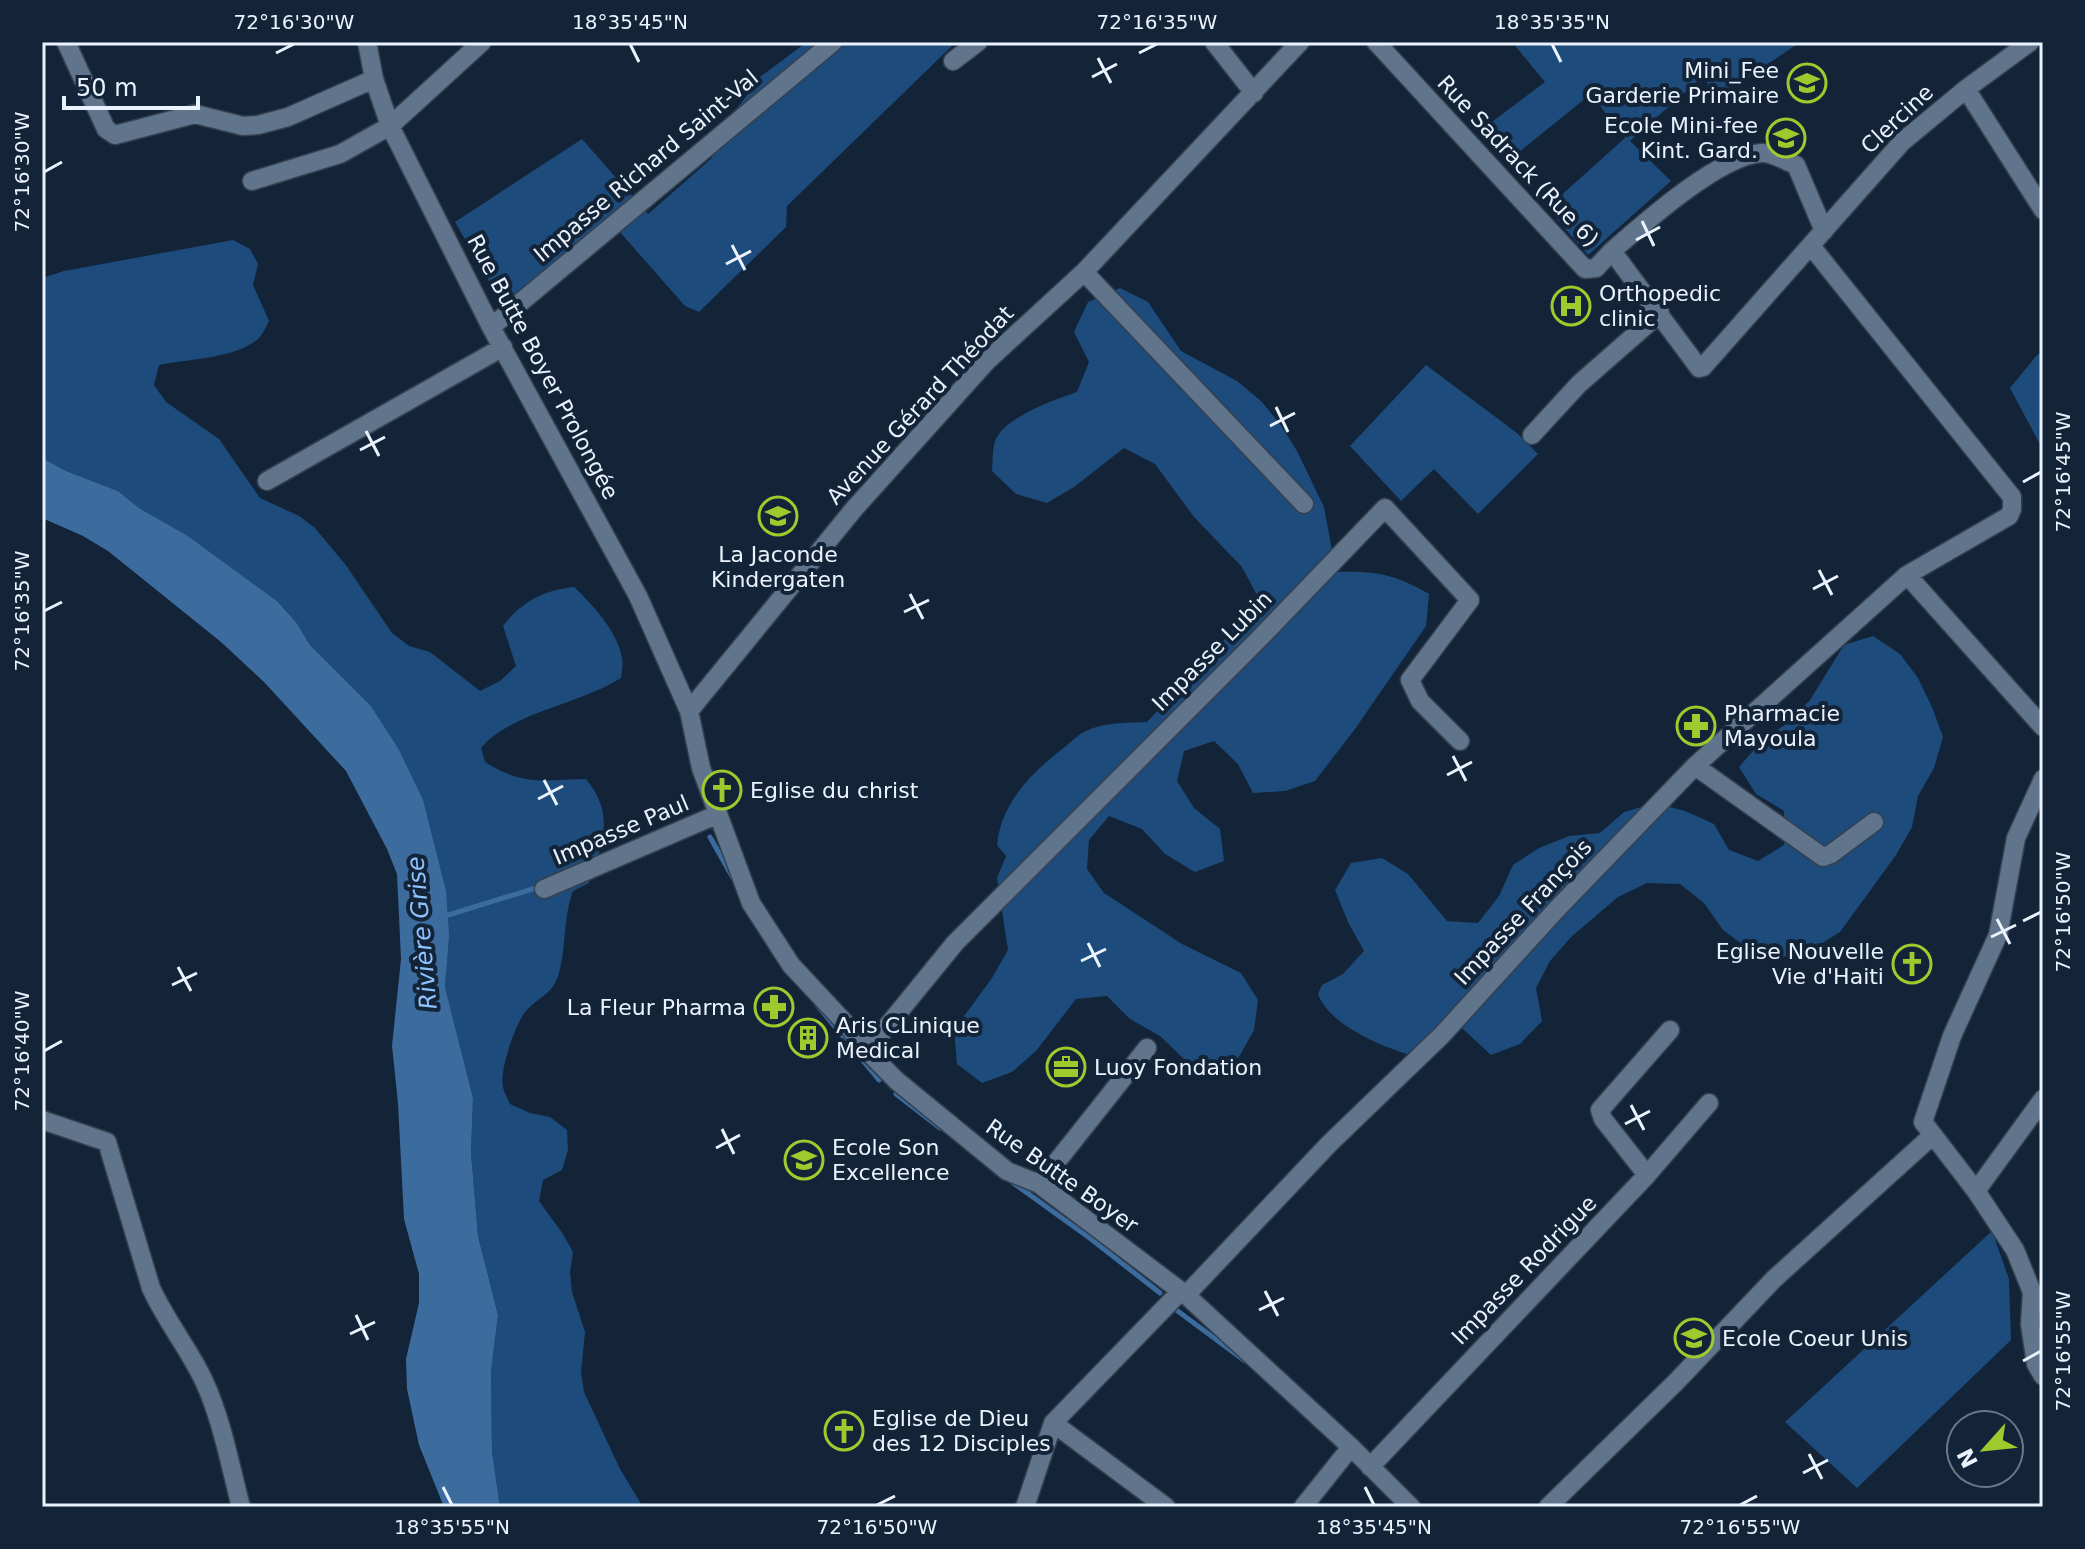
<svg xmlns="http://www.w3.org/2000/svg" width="2085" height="1549" font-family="'DejaVu Sans',sans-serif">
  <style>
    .green { fill: #1d4b7b }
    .water { fill: #3c6b9e }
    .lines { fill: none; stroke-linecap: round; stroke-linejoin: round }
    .stream { stroke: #3c6b9e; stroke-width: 5 }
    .minor-casing { stroke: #34404f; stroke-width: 21 }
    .minor { stroke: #60748b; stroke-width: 18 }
    .ticks { fill: none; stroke: #eaf3fd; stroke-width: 3 }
    .labels { text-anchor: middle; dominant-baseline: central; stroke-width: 8; stroke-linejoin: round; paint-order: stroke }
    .poi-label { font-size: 22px; fill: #eaf3fd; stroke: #132438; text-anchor: start }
    .street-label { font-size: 22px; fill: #eaf3fd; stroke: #132438 }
    .water-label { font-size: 24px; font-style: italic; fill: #8ec2fe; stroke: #132438 }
    .neatline { fill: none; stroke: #eaf3fd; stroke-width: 3 }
    .ticks-label { font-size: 20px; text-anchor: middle; fill: #eaf3fd }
  </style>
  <rect width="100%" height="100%" fill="#132438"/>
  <!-- green -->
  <path class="green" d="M 807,42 L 956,42 L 787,206 L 786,227 L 699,312 L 685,306 L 619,231 L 505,309 L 455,222 L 582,139 L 648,214 L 712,158 L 702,142 L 739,106 L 760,77 Z
    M 1512,42 L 1793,42 L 1796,45 L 1719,97 L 1702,77 L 1630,141 L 1671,181 L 1588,255 L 1547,208 L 1625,138 L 1591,94 L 1508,161 L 1480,131 L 1545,82 Z
    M 233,240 L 250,249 L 258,264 L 253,285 L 269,321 C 266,326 263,334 259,338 C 236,359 187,359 159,365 L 154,385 L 166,402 L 219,439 L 260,498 L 299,516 L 315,528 L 345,564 L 392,633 L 409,646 L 430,652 L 480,691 L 500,681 L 516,666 L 503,626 C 521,602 544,590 574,587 C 592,604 618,632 622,658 C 623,664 622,671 621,678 C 580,704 510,713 481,748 L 485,762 C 523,786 543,780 586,779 C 616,816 602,843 589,883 L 573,891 C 562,921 567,949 558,976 C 552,995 538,997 526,1011 C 515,1024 499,1072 503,1087 C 504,1093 508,1099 510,1104 L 530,1113 L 550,1117 L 567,1130 L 568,1150 L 562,1170 L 543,1180 L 539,1201 L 563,1234 L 573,1252 L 570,1272 L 572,1292 L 585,1332 L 581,1372 L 584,1392 L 620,1469 L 643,1507 L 500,1507 L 492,1451 L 491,1372 L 498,1315 L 478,1236 L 471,1153 L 473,1098 L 445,987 L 446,961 L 370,705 L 310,645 L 296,622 L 277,601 L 188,536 L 139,508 L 118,491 L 66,471 L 42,458 L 42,278 L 64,271 Z
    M 1120,288 L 1148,302 L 1181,351 L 1237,381 L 1261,401 L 1280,424 L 1297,451 L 1324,507 L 1336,572 C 1377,571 1394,574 1429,594 L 1426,626 L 1355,729 L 1315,781 L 1285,791 L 1253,793 L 1238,764 L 1214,741 L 1184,751 L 1177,781 L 1194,808 L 1220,829 L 1224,861 L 1195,872 L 1165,854 L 1142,829 L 1109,816 L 1089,840 L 1087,869 L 1104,893 L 1182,944 L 1241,973 L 1258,1000 L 1254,1030 L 1239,1057 L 1212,1073 L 1184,1059 L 1160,1036 L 1130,1019 L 1107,996 L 1076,999 L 1036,1051 L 1012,1072 L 982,1083 L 957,1064 L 954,1030 L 992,978 L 1008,950 L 997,878 L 1006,856 L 997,845 C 1001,804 1030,774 1061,750 C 1069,744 1077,735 1086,731 C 1105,722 1126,723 1147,722 L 1237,626 L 1258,597 L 1242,567 L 1194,517 L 1155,464 L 1124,448 L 1074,487 L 1047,503 L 1016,494 L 992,471 C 993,462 992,447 996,439 C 1007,416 1054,400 1077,392 L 1089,362 L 1074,332 L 1088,302 Z
    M 2043,352 L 2043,450 L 2010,388 L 2037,355 Z
    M 1426,365 L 1517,433 L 1538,454 L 1478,514 L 1434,469 L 1401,501 L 1350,446 Z
    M 1873,636 L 1900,654 L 1918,678 L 1932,707 L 1943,737 L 1934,768 L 1918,796 L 1912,827 L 1896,855 L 1840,932 L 1813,949 L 1782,957 L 1750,950 L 1723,930 L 1704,903 L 1680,884 L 1647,883 L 1618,897 L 1571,937 L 1550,961 L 1536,988 L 1542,1021 L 1520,1044 L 1491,1055 L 1450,1017 L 1407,1054 C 1378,1045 1329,1024 1318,994 L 1322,985 L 1343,974 L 1364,951 L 1348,922 L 1335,890 L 1351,863 L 1382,858 L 1408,874 L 1447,921 L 1478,923 L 1499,896 L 1513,865 L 1539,848 L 1569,836 L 1600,833 L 1624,812 L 1655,803 L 1685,811 L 1714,824 L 1729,850 L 1758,861 L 1784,845 L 1784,811 L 1756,794 L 1739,767 L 1760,743 L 1787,723 L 1810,700 L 1844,645 Z
    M 1992,1231 L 2009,1279 L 2011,1340 L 1857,1488 L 1785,1422 Z"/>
  <!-- water -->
  <path class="water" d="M 42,458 L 66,471 L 118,491 L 139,508 L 188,536 L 277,601 L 296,622 L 310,645 L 370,705 L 398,748 L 423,800 L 446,891 L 449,935 L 445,987 L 473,1098 L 471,1153 L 478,1236 L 498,1315 L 491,1372 L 492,1451 L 500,1507 L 444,1507 L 419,1445 L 407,1389 L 406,1359 L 419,1303 L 419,1274 L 404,1219 L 398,1103 L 392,1046 L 401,959 L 397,874 L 387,849 L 346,771 L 264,682 L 221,642 L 108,551 L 83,536 L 42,518 Z"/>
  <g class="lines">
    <!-- stream -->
    <path class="stream" d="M 710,837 L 733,878
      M 445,916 L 539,887
      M 817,1005 L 879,1080
      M 896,1094 L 940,1128
      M 1012,1182 L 1091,1239 L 1160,1293
      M 1175,1309 L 1245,1361"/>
    <defs>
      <path id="minor" d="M 66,42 L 106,129 L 115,135 L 195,114 L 243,126 L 258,125 L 288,117 L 374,79
        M 367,42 L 374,79 L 390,126 L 491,327 L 638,596 L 689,711 L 701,768 L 751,903 L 791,965 L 849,1027 L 867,1051 L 897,1081 L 1007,1171 L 1039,1184 L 1186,1295 L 1351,1447 L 1411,1507
        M 1214,42 L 1254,93
        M 1376,42 L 1585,269 L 1596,268 L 1612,251 L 1699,368 L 1703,367 L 1902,142 L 1966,89 L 2030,42
        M 953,61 L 978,42
        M 1966,89 L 2043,210
        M 252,181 L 340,154 L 390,126 L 482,42
        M 1811,246 L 2012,497 L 2012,509 L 2009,516 L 1907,575 L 2043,727
        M 1612,251 C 1644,223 1719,156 1761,153 C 1772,152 1785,161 1796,165 L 1824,231
        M 1084,272 L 1304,504
        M 491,327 L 833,42
        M 1532,435 L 1579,384 L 1660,313
        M 267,481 L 503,347
        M 689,711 L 854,509 L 987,361 L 1084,272 L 1300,42
        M 1695,766 L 1823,857 L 1831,854 L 1874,822
        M 2043,779 L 2016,838 L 1998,935 L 1952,1036 L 1923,1122 L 1976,1191 L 2015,1250 L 2032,1292 L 2030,1324 L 2036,1364 L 2043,1376
        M 544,889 L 716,815
        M 867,1051 L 955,943 L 1257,641 L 1385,508 L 1470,600 L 1410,680 L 1420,701 L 1460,741
        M 42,1120 L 107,1142 L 151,1288 C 166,1321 189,1349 204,1381 C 222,1420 230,1465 241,1507
        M 1647,1175 L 1603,1119 L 1600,1110 L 1670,1030
        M 1039,1184 L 1147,1048
        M 1976,1191 L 2043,1099
        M 1186,1295 L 1329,1144 L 1442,1035 L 1556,910 L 1695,766 L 1907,575
        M 1370,1467 L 1647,1175 L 1709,1103
        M 1025,1507 L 1053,1423
        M 1166,1507 L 1053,1423 L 1180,1292
        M 1303,1507 L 1351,1447
        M 1548,1507 L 1676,1382 L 1774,1279 L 1933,1135"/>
    </defs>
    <!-- minor casing -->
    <use href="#minor" class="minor-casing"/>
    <!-- minor -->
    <use href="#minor" class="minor"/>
  </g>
  <!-- ticks -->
  <path class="ticks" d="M 630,44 L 639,62M 1552,44 L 1561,62M 276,53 L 294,44M 1139,53 L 1157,44M 1098,58 L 1111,83M 1092,77 L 1117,64M 44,172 L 62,162M 1642,221 L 1654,246M 1636,240 L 1660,227M 732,245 L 745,270M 726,264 L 751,251M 1276,407 L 1288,432M 1270,426 L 1295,413M 366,431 L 379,456M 360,450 L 385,437M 2023,482 L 2041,472M 1819,570 L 1832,595M 1813,589 L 1838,576M 910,594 L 923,619M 44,611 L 62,602M 904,612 L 929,600M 1453,756 L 1466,781M 1447,775 L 1472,762M 544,780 L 557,805M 538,799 L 563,786M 1997,919 L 2010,944M 2023,921 L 2041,912M 1991,937 L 2016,925M 1088,943 L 1100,967M 1081,961 L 1106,949M 178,967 L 191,991M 172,985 L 197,973M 44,1051 L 62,1041M 1631,1105 L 1644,1130M 1625,1124 L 1650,1111M 722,1129 L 734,1154M 716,1148 L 740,1135M 1265,1291 L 1278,1316M 1259,1310 L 1284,1298M 356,1315 L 368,1340M 350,1334 L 375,1322M 2023,1361 L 2041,1351M 1809,1454 L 1822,1479M 1803,1473 L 1828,1460M 443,1487 L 452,1505M 1365,1487 L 1374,1505M 877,1505 L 895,1496M 1740,1505 L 1757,1496"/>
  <!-- icons -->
  <defs>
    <symbol id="school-ring" viewBox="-11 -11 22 22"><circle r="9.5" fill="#132438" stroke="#9eca2e" stroke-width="1.5"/><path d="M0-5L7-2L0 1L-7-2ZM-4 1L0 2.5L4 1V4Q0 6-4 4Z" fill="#9eca2e"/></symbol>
    <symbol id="hospital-ring" viewBox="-11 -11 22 22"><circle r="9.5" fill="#132438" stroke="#9eca2e" stroke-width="1.5"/><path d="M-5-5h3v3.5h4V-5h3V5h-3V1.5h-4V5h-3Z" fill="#9eca2e"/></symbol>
    <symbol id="pharmacy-ring" viewBox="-11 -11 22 22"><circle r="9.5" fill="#132438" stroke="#9eca2e" stroke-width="1.5"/><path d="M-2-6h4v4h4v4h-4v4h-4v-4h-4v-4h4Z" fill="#9eca2e"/></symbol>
    <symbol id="church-ring" viewBox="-11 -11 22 22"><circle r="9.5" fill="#132438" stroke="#9eca2e" stroke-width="1.5"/><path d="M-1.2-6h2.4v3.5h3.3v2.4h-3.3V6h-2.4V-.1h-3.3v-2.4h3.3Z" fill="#9eca2e"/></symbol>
    <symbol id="building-ring" viewBox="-11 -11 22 22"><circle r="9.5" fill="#132438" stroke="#9eca2e" stroke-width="1.5"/><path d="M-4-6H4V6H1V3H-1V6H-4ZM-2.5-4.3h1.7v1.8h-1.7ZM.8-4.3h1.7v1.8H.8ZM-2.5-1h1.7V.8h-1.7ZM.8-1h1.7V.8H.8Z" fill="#9eca2e"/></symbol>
    <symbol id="office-ring" viewBox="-11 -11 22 22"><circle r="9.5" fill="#132438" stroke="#9eca2e" stroke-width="1.5"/><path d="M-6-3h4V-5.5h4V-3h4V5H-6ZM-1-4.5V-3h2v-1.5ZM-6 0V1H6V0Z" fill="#9eca2e"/></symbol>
    <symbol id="university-ring" viewBox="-11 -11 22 22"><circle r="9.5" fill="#132438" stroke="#9eca2e" stroke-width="1.5"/><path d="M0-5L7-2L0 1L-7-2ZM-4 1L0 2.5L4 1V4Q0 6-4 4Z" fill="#9eca2e"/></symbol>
  </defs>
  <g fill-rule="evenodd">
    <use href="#school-ring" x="1785" y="61" width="44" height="44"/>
    <use href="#school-ring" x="1764" y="116" width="44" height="44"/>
    <use href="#hospital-ring" x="1549" y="284" width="44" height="44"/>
    <use href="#school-ring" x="756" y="494" width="44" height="44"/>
    <use href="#pharmacy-ring" x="1674" y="704" width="44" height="44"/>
    <use href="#church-ring" x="700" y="768" width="44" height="44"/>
    <use href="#church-ring" x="1890" y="942" width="44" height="44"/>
    <use href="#pharmacy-ring" x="752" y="985" width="44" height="44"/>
    <use href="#building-ring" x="786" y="1016" width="44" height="44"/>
    <use href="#office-ring" x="1044" y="1045" width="44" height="44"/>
    <use href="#school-ring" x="782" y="1138" width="44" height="44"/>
    <use href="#university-ring" x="1672" y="1316" width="44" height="44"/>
    <use href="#church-ring" x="822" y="1409" width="44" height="44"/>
  </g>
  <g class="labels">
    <!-- poi labels -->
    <g class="poi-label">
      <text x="1779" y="70" text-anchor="end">Mini_Fee<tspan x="1779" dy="25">Garderie Primaire</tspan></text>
      <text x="1758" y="125" text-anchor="end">Ecole Mini-fee<tspan x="1758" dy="25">Kint. Gard.</tspan></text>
      <text x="1599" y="293">Orthopedic<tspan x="1599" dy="25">clinic</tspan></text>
      <text x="778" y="554" text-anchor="middle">La Jaconde<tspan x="778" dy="25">Kindergaten</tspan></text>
      <text x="1724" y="713">Pharmacie<tspan x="1724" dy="25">Mayoula</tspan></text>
      <text x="750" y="790">Eglise du christ</text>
      <text x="1884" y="951" text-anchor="end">Eglise Nouvelle<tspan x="1884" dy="25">Vie d'Haiti</tspan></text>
      <text x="746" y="1007" text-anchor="end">La Fleur Pharma</text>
      <text x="836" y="1025">Aris CLinique<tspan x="836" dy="25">Medical</tspan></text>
      <text x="1094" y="1067">Luoy Fondation</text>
      <text x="832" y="1147">Ecole Son<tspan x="832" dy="25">Excellence</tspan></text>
      <text x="1722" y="1338">Ecole Coeur Unis</text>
      <text x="872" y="1418">Eglise de Dieu<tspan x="872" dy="25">des 12 Disciples</tspan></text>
    </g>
    <!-- street labels -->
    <g class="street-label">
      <text transform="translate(1897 119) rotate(-43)">Clercine</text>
      <text transform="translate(1518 161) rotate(47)">Rue Sadrack (Rue 6)</text>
      <text transform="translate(646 166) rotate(-40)">Impasse Richard Saint-Val</text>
      <text transform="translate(543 367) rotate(62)">Rue Butte Boyer Prolongée</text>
      <text transform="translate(920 405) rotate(-47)">Avenue Gérard Théodat</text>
      <text transform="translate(1212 651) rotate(-45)">Impasse Lubin</text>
      <text transform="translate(621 830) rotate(-23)">Impasse Paul</text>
      <text transform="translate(1523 912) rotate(-47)">Impasse François</text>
      <text transform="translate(1062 1176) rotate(35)">Rue Butte Boyer</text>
      <text transform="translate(1524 1270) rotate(-46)">Impasse Rodrigue</text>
    </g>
    <!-- water labels -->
    <g class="water-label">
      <text transform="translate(422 933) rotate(-95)">Rivière Grise</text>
    </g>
  </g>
  <!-- border -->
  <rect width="2085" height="1549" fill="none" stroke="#132438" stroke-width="88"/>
  <!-- north arrow -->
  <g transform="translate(1985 1449) rotate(243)"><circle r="38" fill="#132438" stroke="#697787" stroke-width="2"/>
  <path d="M0-6L14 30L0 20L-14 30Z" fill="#9eca2e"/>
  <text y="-12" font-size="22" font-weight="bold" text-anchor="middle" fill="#eaf3fd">N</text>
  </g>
  <!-- scale -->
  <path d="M64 96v12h134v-12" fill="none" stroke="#eaf3fd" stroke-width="4"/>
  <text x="76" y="96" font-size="24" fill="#eaf3fd" stroke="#132438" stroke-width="6" paint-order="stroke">50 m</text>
  <rect x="44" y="44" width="1997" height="1461" class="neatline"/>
  <g class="ticks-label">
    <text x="294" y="29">72°16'30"W</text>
    <text x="630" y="29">18°35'45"N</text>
    <text x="1157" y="29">72°16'35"W</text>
    <text x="1552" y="29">18°35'35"N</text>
    <text transform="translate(22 172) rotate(-90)" y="7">72°16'30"W</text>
    <text transform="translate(2063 472) rotate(-90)" y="7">72°16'45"W</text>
    <text transform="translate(22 611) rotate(-90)" y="7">72°16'35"W</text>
    <text transform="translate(2063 912) rotate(-90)" y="7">72°16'50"W</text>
    <text transform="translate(22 1051) rotate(-90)" y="7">72°16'40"W</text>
    <text transform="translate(2063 1351) rotate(-90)" y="7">72°16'55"W</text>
    <text x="452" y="1534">18°35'55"N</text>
    <text x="877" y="1534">72°16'50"W</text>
    <text x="1374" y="1534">18°35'45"N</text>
    <text x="1740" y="1534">72°16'55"W</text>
  </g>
</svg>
